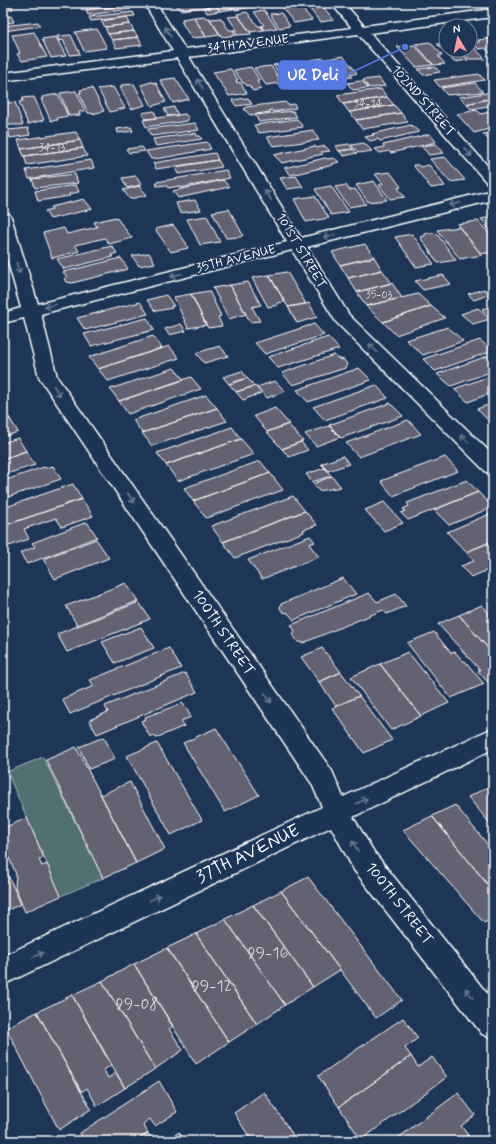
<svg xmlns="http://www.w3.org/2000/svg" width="496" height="1144" font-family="Mynerve,sans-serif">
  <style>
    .green { fill: #51706f; stroke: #a8b8b7 }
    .building { fill: #64626f; stroke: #fff }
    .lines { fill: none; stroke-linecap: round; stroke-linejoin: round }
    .minor-casing { stroke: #fff; stroke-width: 3 }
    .minor { fill: #1d3557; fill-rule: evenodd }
    .oneway { stroke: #6c7c92 }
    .labels { text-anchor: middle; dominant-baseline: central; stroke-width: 4; stroke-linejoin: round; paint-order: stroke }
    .far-number-label { font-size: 11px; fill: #d8d8db }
    .far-street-label { font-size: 13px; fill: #fff; stroke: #1d3557 }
    .street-label { font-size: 15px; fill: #fff; stroke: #1d3557 }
    .near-number-label { font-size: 16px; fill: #d8d8db }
    .near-street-label { font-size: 18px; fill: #fff; stroke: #1d3557 }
    .leader { fill: none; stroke: #567ae2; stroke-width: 1.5 }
    .callout-dot { fill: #567ae2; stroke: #1d3557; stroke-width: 1.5 }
    .callout { fill: #567ae2; stroke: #567ae2; stroke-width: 1.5 }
    .callout-label { font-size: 16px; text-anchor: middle; font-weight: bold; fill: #fff }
  </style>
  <rect width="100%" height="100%" fill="#1d3557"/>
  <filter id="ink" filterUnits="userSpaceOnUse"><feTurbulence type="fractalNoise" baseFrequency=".025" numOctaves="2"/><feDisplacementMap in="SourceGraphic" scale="8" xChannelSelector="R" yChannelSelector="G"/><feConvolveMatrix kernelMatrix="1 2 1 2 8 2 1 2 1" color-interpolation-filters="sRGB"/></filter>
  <g filter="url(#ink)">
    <!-- green -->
    <path class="green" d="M 43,757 L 103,878 L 61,896 L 7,772 Z"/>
    <!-- building -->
    <path class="building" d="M 3,3 L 11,3 L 13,9 L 3,10 Z
      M 96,3 L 119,3 L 121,6 L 82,10 L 79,5 Z
      M 175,3 L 219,3 L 220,5 L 180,10 Z
      M 243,3 L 257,3 L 260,6 L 247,8 Z
      M 243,3 L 247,8 L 235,10 L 232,5 Z
      M 423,3 L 460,3 L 454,4 L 456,7 L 445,8 L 441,5 L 427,7 Z
      M 298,4 L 312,20 L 294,23 L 281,6 Z
      M 129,5 L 131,9 L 88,15 L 86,10 Z
      M 229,5 L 233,9 L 220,11 L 216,6 Z
      M 216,6 L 220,11 L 207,13 L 204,8 Z
      M 323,7 L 334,20 L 320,22 L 310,9 Z
      M 264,10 L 277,28 L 264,30 L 261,26 L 264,25 L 254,12 Z
      M 133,12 L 135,16 L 91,21 L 89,17 Z
      M 247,12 L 258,26 L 261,26 L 264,30 L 250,32 L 237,14 Z
      M 281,13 L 290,26 L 279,28 L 270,14 Z
      M 11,16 L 14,22 L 3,23 L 3,17 Z
      M 204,16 L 206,18 L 209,18 L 220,35 L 206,37 L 194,17 Z
      M 238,16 L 250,32 L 251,34 L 237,35 L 233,30 L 237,30 L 228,17 Z
      M 127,17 L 130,24 L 105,27 L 101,21 Z
      M 194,17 L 206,37 L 191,38 L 181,21 L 183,21 L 182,19 Z
      M 221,18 L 229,30 L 233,30 L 237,35 L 222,37 L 210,19 Z
      M 38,22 L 40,26 L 3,31 L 3,26 Z
      M 130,24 L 134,31 L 108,34 L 105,27 Z
      M 97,29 L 107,48 L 84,51 L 75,32 Z
      M 134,31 L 138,37 L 112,40 L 108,34 Z
      M 34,32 L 47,57 L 22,61 L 17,54 L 20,53 L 12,35 Z
      M 71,35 L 80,54 L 70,55 L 63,40 L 59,41 L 57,36 Z
      M 56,37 L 66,56 L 51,58 L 42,39 Z
      M 138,37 L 142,45 L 116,48 L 112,40 Z
      M 493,38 L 493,56 L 485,48 L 479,49 L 472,43 L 480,42 L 478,40 Z
      M 430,42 L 442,55 L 438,56 L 445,64 L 434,65 L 415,44 Z
      M 446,42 L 446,50 L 458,50 L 468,60 L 454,62 L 437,44 Z
      M 470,43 L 485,59 L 469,59 L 461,50 L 470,50 Z
      M 414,45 L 433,65 L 416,67 L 397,47 Z
      M 343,56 L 357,73 L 350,75 L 352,77 L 343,78 L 327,59 Z
      M 324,58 L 335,71 L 328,72 L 330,74 L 322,75 L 310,60 Z
      M 288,63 L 302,82 L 287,84 L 273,65 Z
      M 271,66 L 279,78 L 278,78 L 281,83 L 266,85 L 254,68 Z
      M 251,67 L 260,81 L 257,81 L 262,89 L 253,91 L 249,85 L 247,86 L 245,83 L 243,83 L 234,70 Z
      M 435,67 L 440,72 L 423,75 L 418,69 Z
      M 231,69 L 238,80 L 236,80 L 237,83 L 240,82 L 247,93 L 229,96 L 213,72 Z
      M 479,74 L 485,80 L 440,87 L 434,80 Z
      M 175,78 L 189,99 L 173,103 L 160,80 Z
      M 379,78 L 385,86 L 369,88 L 363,80 Z
      M 362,81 L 368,88 L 353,90 L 347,83 Z
      M 151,82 L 156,83 L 166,102 L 152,106 L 141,85 Z
      M 475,83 L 483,92 L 447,95 L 441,88 Z
      M 134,84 L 145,105 L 131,109 L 120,87 L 122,87 L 121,85 Z
      M 113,87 L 125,108 L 110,112 L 98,89 Z
      M 92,88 L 104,111 L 92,114 L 91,113 L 88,113 L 79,93 L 81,93 L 80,90 Z
      M 381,89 L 387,97 L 343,104 L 337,95 Z
      M 76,91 L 85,111 L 79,112 L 80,115 L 69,116 L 60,93 Z
      M 493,92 L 493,98 L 466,104 L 459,97 Z
      M 58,94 L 68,116 L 57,118 L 58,120 L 51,121 L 41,99 L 43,99 L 42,97 Z
      M 34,97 L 44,120 L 28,124 L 19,102 L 23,101 L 22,98 Z
      M 387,97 L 394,105 L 349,112 L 343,104 Z
      M 248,98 L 252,104 L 236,106 L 232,100 Z
      M 493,98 L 493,105 L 471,109 L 466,104 Z
      M 7,100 L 8,103 L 15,102 L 23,125 L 4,125 L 3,101 Z
      M 285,102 L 288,105 L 294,104 L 296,108 L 273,112 L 272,110 L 269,111 L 270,112 L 250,115 L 244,109 L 246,107 Z
      M 394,105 L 401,113 L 356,120 L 349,112 Z
      M 174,107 L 178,115 L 168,116 L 164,109 Z
      M 477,110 L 481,114 L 493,111 L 493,123 L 488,124 L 493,128 L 474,133 L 457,114 Z
      M 154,111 L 157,118 L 145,119 L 142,113 Z
      M 293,111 L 297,117 L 259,122 L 255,115 Z
      M 401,113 L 408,122 L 362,129 L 356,120 Z
      M 185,114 L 189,118 L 187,121 L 146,127 L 143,120 Z
      M 297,119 L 303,127 L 259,133 L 254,125 Z
      M 195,123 L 199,130 L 151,136 L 148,129 Z
      M 411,125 L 419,132 L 380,141 L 378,139 L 370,141 L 365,137 L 374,135 L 372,134 Z
      M 131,127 L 133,131 L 118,133 L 117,129 Z
      M 28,128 L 30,135 L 10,138 L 8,130 Z
      M 313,130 L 319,140 L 273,146 L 267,137 Z
      M 76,132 L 80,140 L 21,149 L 18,140 Z
      M 196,133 L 197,136 L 200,136 L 202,139 L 156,146 L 153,139 Z
      M 493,133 L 493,141 L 490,141 L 483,134 Z
      M 430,134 L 436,142 L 391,153 L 389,151 L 380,153 L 375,149 L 384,147 L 383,145 Z
      M 80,140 L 83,148 L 24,156 L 21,149 Z
      M 207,142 L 211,149 L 162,158 L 151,159 L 146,151 Z
      M 364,143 L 372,151 L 359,153 L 351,145 Z
      M 349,144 L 353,149 L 339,151 L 335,146 Z
      M 436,144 L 444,153 L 429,155 L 421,146 Z
      M 315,146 L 317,148 L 325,146 L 330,151 L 321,152 L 323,154 L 282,163 L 274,155 Z
      M 142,147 L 145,151 L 129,153 L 126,149 Z
      M 83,148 L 87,156 L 27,165 L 24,156 Z
      M 353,149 L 357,153 L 344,156 L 339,151 Z
      M 215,153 L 218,160 L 156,169 L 153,163 Z
      M 445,157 L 465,180 L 450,182 L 430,159 Z
      M 325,158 L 327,159 L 334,158 L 339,162 L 332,164 L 333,165 L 291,175 L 284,168 Z
      M 91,160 L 94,168 L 29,179 L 26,170 Z
      M 218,160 L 222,167 L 178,174 L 175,167 Z
      M 413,165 L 418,165 L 420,167 L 429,165 L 445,186 L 431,188 Z
      M 226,170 L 230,178 L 180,188 L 180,186 L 168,188 L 166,185 L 157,186 L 156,182 Z
      M 390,172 L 401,187 L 398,188 L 405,197 L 390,199 L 379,185 L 383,184 L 375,174 Z
      M 75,174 L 78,183 L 35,188 L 32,179 Z
      M 136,176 L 141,185 L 127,188 L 122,178 Z
      M 296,176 L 303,187 L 287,189 L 280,178 Z
      M 223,180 L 229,187 L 178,198 L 173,191 Z
      M 374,181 L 387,200 L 368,202 L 356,185 Z
      M 76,185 L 79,192 L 69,194 L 70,196 L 38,201 L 35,191 Z
      M 346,185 L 349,190 L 355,189 L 366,204 L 349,207 L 335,187 Z
      M 139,186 L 147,195 L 130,199 L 123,190 Z
      M 331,186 L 349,212 L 331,215 L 315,189 Z
      M 315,196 L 329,218 L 306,222 L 294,199 Z
      M 84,199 L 92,209 L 50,219 L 45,211 L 52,209 L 51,207 Z
      M 195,200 L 201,210 L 180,213 L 176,203 Z
      M 229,209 L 243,235 L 240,237 L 226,238 L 212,212 Z
      M 207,216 L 220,242 L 200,245 L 187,219 Z
      M 116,217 L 132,238 L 109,244 L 105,238 L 75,245 L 79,251 L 52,258 L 43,233 L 64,228 L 67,234 L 97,227 L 94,222 Z
      M 493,217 L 493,234 L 481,219 Z
      M 478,221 L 493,238 L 493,252 L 481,254 L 457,224 Z
      M 173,225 L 187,244 L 186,244 L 188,248 L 171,252 L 155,229 Z
      M 459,227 L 481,254 L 482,255 L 460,259 L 437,230 Z
      M 425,233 L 432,233 L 437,234 L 456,260 L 438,263 L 420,237 L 425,236 Z
      M 412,234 L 434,264 L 416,267 L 395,237 Z
      M 365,244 L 374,257 L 340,265 L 332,252 Z
      M 112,246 L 117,253 L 111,255 L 113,257 L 64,269 L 57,259 Z
      M 149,253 L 155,263 L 139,266 L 132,256 Z
      M 374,257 L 382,270 L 348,278 L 340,265 Z
      M 121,258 L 128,269 L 72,283 L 66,282 L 64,279 L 67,277 L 63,272 Z
      M 382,270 L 392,283 L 357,292 L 348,278 Z
      M 287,272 L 306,304 L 288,307 L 269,275 Z
      M 269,275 L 285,302 L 277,303 L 278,305 L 268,307 L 252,278 Z
      M 443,275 L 451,284 L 423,290 L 415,281 Z
      M 248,282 L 261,305 L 252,307 L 260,321 L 250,322 L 230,285 Z
      M 392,283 L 402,298 L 366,306 L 357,292 Z
      M 230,285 L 246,314 L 229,319 L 213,288 Z
      M 484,289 L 490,294 L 474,300 L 468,294 Z
      M 209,291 L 221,316 L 218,317 L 222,326 L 208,328 L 191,294 Z
      M 191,294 L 206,325 L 188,328 L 174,297 Z
      M 418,294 L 431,306 L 383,322 L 366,306 Z
      M 166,295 L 174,306 L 171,306 L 172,308 L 157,311 L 154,310 L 147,300 Z
      M 140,302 L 148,314 L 85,330 L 77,318 Z
      M 309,303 L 317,317 L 297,323 L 288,307 Z
      M 431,306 L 445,318 L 396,335 L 383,322 Z
      M 493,306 L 493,314 L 488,315 L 482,309 Z
      M 478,308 L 490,319 L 473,324 L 461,314 Z
      M 147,318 L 154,330 L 91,346 L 84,334 Z
      M 181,324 L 186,331 L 169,335 L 165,329 Z
      M 314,324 L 324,335 L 265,354 L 255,343 Z
      M 448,327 L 463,341 L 423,355 L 406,340 Z
      M 153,336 L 162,348 L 98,369 L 89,357 Z
      M 328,337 L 339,349 L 278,368 L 268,357 Z
      M 480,340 L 492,351 L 435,371 L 423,359 Z
      M 169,346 L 179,358 L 108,381 L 98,369 Z
      M 220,346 L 228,356 L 204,363 L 196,353 Z
      M 493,354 L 493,371 L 451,386 L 437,374 Z
      M 334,355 L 339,359 L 344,360 L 347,364 L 345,368 L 293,385 L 282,373 Z
      M 174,368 L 184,380 L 119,401 L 110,389 Z
      M 359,368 L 371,380 L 308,402 L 297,390 Z
      M 242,371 L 247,378 L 229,384 L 223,377 Z
      M 493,375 L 493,392 L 468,402 L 454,389 Z
      M 191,377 L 201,389 L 128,414 L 119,401 Z
      M 247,378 L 255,386 L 236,392 L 229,384 Z
      M 275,381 L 285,391 L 267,398 L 257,387 Z
      M 376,385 L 388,398 L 325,420 L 313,407 Z
      M 255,386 L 261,393 L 243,400 L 236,392 Z
      M 206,395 L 217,408 L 142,433 L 133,420 Z
      M 390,403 L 403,416 L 341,438 L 329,425 Z
      M 493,403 L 493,418 L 488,420 L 477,409 Z
      M 3,408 L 10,419 L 3,421 Z
      M 217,408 L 227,421 L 152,446 L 142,433 Z
      M 275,408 L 289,424 L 267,432 L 254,416 Z
      M 10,419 L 18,432 L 3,437 L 3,421 Z
      M 408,420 L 421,434 L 359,457 L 346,443 Z
      M 288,424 L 303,441 L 282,449 L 267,432 Z
      M 329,426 L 340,437 L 316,446 L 305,434 Z
      M 232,427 L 241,439 L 166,465 L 157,453 Z
      M 18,438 L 26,451 L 3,459 L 3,443 Z
      M 241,439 L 254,454 L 178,481 L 166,465 Z
      M 301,442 L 308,450 L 289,457 L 282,449 Z
      M 26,451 L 35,465 L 3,475 L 3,459 Z
      M 343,456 L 349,464 L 328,471 L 321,464 Z
      M 445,457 L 458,471 L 393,496 L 381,481 Z
      M 260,461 L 270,473 L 193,501 L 184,488 Z
      M 53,466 L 61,479 L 5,498 L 3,497 L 3,481 L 44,467 L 45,468 Z
      M 325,468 L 331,476 L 312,482 L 306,474 Z
      M 270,473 L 283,490 L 206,518 L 193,501 Z
      M 332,476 L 341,487 L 319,491 L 313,484 Z
      M 467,480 L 478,492 L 408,520 L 401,513 L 405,511 L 403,509 L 409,506 L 407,503 Z
      M 73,484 L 82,499 L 3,526 L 3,508 Z
      M 478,492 L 493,507 L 449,525 L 434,510 Z
      M 293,496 L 305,511 L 223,542 L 211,526 Z
      M 82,499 L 93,516 L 62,527 L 56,518 L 24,529 L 29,539 L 3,548 L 3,526 Z
      M 384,502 L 403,523 L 384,531 L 365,510 Z
      M 305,511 L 317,525 L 303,530 L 304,532 L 235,558 L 223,542 Z
      M 492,513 L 493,541 L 466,552 L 447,532 Z
      M 87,522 L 97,537 L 27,564 L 20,553 L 35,547 L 32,543 Z
      M 310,536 L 315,542 L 309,544 L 319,557 L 308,561 L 262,579 L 248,560 Z
      M 96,539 L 109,558 L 55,579 L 43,559 Z
      M 493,541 L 493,568 L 471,577 L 461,566 L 474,561 L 466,552 Z
      M 343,578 L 356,594 L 294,620 L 288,613 L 283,612 L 280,608 L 281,604 Z
      M 126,583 L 138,601 L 77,625 L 66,606 Z
      M 369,593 L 377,602 L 396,594 L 406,606 L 387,614 L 383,610 L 303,643 L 298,642 L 293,635 L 295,631 L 291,625 Z
      M 139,602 L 150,619 L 67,652 L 57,634 Z
      M 482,605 L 493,618 L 493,654 L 459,615 Z
      M 459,615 L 493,654 L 493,688 L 478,671 L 480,670 L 438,624 Z
      M 141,627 L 154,648 L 115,663 L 102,642 Z
      M 434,632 L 451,653 L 455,652 L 463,661 L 465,661 L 484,684 L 451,698 L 407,643 Z
      M 169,648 L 181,668 L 70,714 L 62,699 L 94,686 L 90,680 Z
      M 322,648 L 341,672 L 319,682 L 301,657 Z
      M 408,652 L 449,703 L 421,716 L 380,664 Z
      M 380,664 L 421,716 L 391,730 L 351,677 Z
      M 341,672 L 359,696 L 336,706 L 319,682 Z
      M 185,673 L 197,692 L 97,734 L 89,720 L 108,712 L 105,706 Z
      M 359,696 L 392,740 L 364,753 L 332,708 Z
      M 183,703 L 191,717 L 181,721 L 184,726 L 156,738 L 154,735 L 150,737 L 141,721 L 146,719 L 145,717 Z
      M 216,728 L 259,795 L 225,812 L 183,743 Z
      M 104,737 L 115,759 L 89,769 L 79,747 Z
      M 157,743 L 202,820 L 171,835 L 127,756 Z
      M 76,747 L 136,863 L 103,878 L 46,760 Z
      M 130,782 L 165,849 L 136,863 L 101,795 Z
      M 490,786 L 493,789 L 493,827 L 468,797 Z
      M 455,805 L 493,851 L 493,891 L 432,816 Z
      M 432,816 L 493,891 L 493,918 L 484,923 L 403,830 Z
      M 27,818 L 44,858 L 39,860 L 42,866 L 47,864 L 61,896 L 25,912 L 15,888 L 16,874 L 3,844 L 3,828 Z
      M 3,864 L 21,904 L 3,912 Z
      M 308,877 L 402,1000 L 376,1018 L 281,891 Z
      M 281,891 L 340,970 L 313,987 L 253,905 Z
      M 253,905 L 313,987 L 285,1005 L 225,919 Z
      M 225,919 L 285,1005 L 257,1024 L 196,934 Z
      M 196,934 L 257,1024 L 229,1042 L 167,948 Z
      M 167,948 L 229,1042 L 196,1064 L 134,964 Z
      M 134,964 L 173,1026 L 169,1029 L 183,1050 L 155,1069 L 102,981 Z
      M 102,981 L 155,1069 L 125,1088 L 72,995 Z
      M 72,995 L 111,1065 L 104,1070 L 108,1078 L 116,1073 L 125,1088 L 97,1106 L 87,1088 L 81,1092 L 37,1012 Z
      M 37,1012 L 91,1109 L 59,1130 L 6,1028 Z
      M 403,1018 L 418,1038 L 405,1048 L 411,1056 L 339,1107 L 318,1076 Z
      M 411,1056 L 418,1067 L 432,1057 L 447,1077 L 361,1140 L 339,1107 Z
      M 159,1081 L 177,1112 L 155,1126 L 150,1119 L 143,1124 L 148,1133 L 136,1141 L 84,1141 L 80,1133 Z
      M 264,1092 L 293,1135 L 285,1141 L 252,1141 L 234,1113 Z
      M 458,1093 L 475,1115 L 461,1126 L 468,1135 L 460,1141 L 394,1141 Z
      M 179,1132 L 184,1141 L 166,1141 Z
      M 148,1133 L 152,1141 L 136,1141 Z
      M 468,1135 L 472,1141 L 460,1141 Z"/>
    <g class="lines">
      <defs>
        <path id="minor" d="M 144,3 L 156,3 L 185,49 L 352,28 L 331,3 L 344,3 L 364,26 L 493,9 L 493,17 L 370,33 L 493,172 L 493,186 L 488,184 L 358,34 L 189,57 L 301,238 L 493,190 L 493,200 L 307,247 L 349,315 L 493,455 L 493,474 L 486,472 L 336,322 L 292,250 L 41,314 L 57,377 L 332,771 L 343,797 L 493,728 L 493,749 L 353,817 L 374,852 L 493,1001 L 493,1039 L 482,1034 L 354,870 L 331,827 L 3,985 L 3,956 L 322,807 L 312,784 L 39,377 L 24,318 L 3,323 L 3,313 L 21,308 L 3,244 L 3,212 L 9,214 L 11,217 L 38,304 L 287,242 L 177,58 L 3,81 L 3,73 L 173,51 Z"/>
      </defs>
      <!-- minor casing -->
      <use href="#minor" class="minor-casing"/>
      <!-- minor -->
      <use href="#minor" class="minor"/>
    </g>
    <!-- one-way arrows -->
    <defs><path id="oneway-shaft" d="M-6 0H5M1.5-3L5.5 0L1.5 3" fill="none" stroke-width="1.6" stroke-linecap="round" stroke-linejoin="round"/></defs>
    <g class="oneway">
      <use href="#oneway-shaft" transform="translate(168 32) rotate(-121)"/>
      <use href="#oneway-shaft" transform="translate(200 84) rotate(-121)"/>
      <use href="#oneway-shaft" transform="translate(468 152) rotate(49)"/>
      <use href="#oneway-shaft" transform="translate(268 195) rotate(-121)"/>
      <use href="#oneway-shaft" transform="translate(455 204) rotate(166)"/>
      <use href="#oneway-shaft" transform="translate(329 236) rotate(166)"/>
      <use href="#oneway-shaft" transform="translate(18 268) rotate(73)"/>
      <use href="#oneway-shaft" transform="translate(176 275) rotate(166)"/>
      <use href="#oneway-shaft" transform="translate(50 306) rotate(166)"/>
      <use href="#oneway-shaft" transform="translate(373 348) rotate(-135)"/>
      <use href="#oneway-shaft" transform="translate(57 391) rotate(56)"/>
      <use href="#oneway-shaft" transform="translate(465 439) rotate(-135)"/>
      <use href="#oneway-shaft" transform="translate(131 498) rotate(56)"/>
      <use href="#oneway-shaft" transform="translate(268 698) rotate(56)"/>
      <use href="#oneway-shaft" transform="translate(362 801) rotate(-25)"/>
      <use href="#oneway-shaft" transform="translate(355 846) rotate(-120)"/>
      <use href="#oneway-shaft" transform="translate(155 898) rotate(-26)"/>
      <use href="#oneway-shaft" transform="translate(38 955) rotate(-26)"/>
      <use href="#oneway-shaft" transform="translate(469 993) rotate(-128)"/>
    </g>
  </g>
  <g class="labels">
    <!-- far-number labels -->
    <g class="far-number-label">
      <text x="368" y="104">34-14</text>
      <text x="52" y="148">34-13</text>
      <text x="379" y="295">35-03</text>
    </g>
    <!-- far-street labels -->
    <g class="far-street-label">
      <text transform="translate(248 44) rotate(-7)">34TH AVENUE</text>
      <text transform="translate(423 101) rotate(49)">102ND STREET</text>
      <text transform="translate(301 251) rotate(59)">101ST STREET</text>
      <text transform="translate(236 259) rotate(-14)">35TH AVENUE</text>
    </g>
    <!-- street labels -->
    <g class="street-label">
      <text transform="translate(223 633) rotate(56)">100TH STREET</text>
      <text transform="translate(399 904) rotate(52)">100TH STREET</text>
    </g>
    <!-- near-number labels -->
    <g class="near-number-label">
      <text x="268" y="953">99-16</text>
      <text x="212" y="986">99-12</text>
      <text x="137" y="1004">99-08</text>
    </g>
    <!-- near-street labels -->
    <g class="near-street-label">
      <text transform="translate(248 854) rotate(-26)">37TH AVENUE</text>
    </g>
  </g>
  <!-- callouts -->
  <path class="leader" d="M405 47L346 75"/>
  <circle class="callout-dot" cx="405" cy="47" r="4"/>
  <rect class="callout" x="279" y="61" width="67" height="28" rx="4"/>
  <g class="callout-label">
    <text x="313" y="80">UR Deli</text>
  </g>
  <!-- margin -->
  <rect width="496" height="1144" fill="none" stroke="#1d3557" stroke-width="16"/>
  <rect x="8" y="8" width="480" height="1128" fill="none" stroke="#fff" stroke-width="1.5" filter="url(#ink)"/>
  <!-- north arrow -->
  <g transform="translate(458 38) rotate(351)"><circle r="19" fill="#1d3557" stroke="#77869a"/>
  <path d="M0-3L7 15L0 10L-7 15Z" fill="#ff9aa2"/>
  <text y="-6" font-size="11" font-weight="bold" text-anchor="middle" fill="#ffffff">N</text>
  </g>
</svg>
